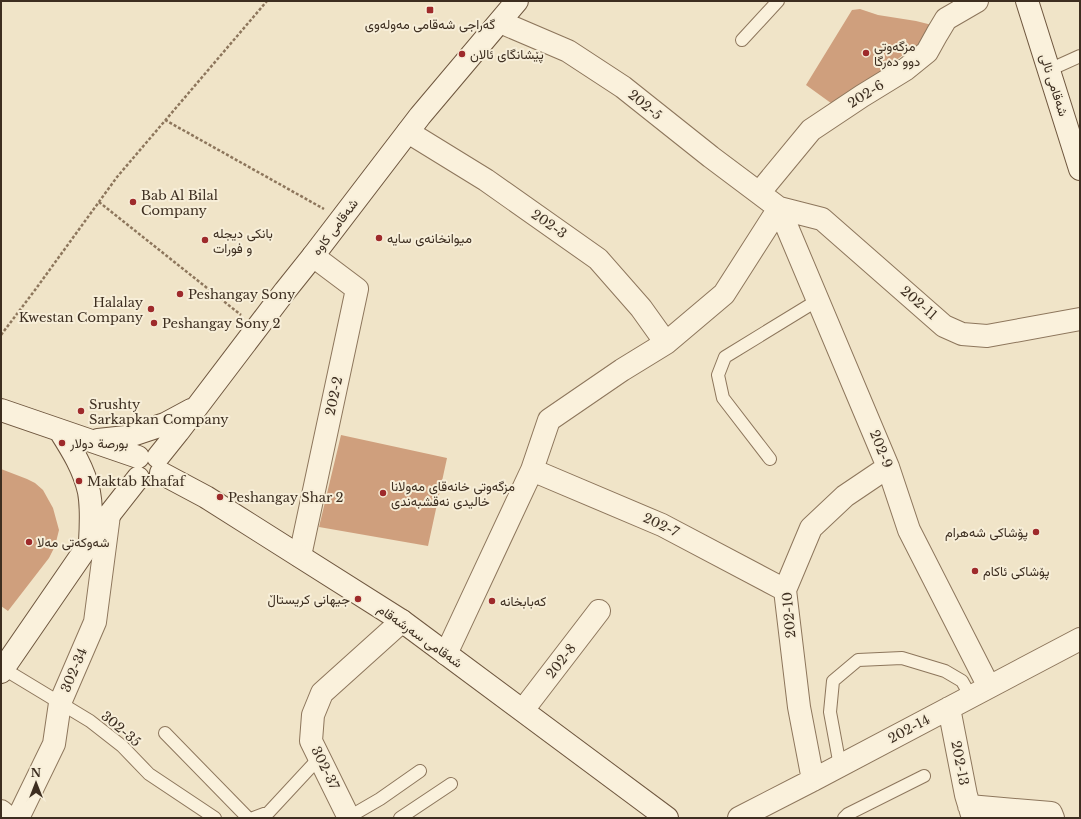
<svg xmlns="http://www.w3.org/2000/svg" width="1081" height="819" font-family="'Libre Baskerville',Vazirmatn,serif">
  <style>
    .building { fill: #cf9f7d }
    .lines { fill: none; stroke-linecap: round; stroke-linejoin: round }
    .lane-casing { stroke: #8d765c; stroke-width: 14 }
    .street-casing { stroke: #8d765c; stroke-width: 24 }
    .secondary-casing { stroke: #6f573f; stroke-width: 24 }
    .path { stroke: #8d765c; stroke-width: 2.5; stroke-dasharray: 3 2; stroke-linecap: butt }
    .lane { stroke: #faf1dc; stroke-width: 12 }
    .street { stroke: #faf1dc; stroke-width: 22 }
    .secondary { stroke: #faf1dc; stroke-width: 22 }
    .poi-dot { fill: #9e2a2b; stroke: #f7eed8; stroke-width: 1.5 }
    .labels { text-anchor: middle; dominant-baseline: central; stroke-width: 4; stroke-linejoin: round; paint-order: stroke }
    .poi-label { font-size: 13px; fill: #3d2e20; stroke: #f7eed8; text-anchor: start }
    .street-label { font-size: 13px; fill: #3d2e20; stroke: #f7eed8 }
  </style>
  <rect width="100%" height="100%" fill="#f0e4c8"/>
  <!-- building -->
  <path class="building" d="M 860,9 L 878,15 L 916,21 L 932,25 L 916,53 L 907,52 L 835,106 L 806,85 L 852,10 Z
    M 341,435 L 447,458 L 428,546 L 319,527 Z
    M 1,469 L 27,479 L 35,483 L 43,490 L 53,508 L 59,530 L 55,546 L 49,558 L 8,611 L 1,606 Z"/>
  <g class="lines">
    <defs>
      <path id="lane" d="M 742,40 L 778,1
        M 1049,70 L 1080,56
        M 770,459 L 723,398 L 718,375 L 725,357 L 818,300
        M 4,669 L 90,721 L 122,746 L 149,774 L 215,818
        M 165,733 L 248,818
        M 840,766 L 830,712 L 833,681 L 858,660 L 902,658 L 945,671 L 962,681 L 971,697
        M 349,817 L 380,799 L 420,771
        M 253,818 L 269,812 L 320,757
        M 400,818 L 451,784
        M 844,818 L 848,814 L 924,776"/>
      <path id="street" d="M 500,22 L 568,51 L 623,87 L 711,157 L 779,208 L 822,219 L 944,326 L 962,334 L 987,336 L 1080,319
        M 408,132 L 486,180 L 598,259 L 641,308 L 666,343
        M 759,193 L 811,130 L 862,96 L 906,69 L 927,52 L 937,34 L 946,19 L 977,1
        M 779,208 L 888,467 L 909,530 L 989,687
        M 532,470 L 662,525 L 785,590
        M 300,556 L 357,289 L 313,256
        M 446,654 L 532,470 L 549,420 L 622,370 L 666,343 L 724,294 L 779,208
        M 949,708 L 966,795 L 973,818
        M 523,710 L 599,611
        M 813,780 L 799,707 L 785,590 L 811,528 L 845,496 L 888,467
        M 969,806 L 1051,813 L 1053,818
        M 1,811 L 9,818
        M 18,818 L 54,744 L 60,703 L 95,622 L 109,515
        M 349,818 L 311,741 L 313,715 L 322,693 L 402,621
        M 739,818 L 813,780 L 1080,639"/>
      <path id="secondary" d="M 1027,1 L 1080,169
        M 1,410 L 138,457
        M 60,431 C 72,450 84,469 89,492 C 92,508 91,525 90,542
        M 98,440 L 126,437 L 165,424 L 191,410
        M 158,457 L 178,432 L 285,291 L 313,256 L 420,116 L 517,1
        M 161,473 L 206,497 L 402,621 L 667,818
        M 1,672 L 109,515 L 138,478"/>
    </defs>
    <!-- lane casing -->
    <use href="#lane" class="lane-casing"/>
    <!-- street casing -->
    <use href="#street" class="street-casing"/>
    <!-- secondary casing -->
    <use href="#secondary" class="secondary-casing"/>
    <!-- path -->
    <path class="path" d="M 165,120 L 324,209
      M 99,202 L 241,315
      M 1,335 L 35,290 L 117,177 L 267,1"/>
    <!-- lane -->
    <use href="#lane" class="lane"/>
    <!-- street -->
    <use href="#street" class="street"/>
    <!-- secondary -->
    <use href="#secondary" class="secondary"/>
  </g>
  <!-- markers -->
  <g class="poi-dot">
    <rect x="426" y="6" width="8" height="8" rx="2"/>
    <circle cx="866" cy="53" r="4"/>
    <circle cx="462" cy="54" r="4"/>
    <circle cx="133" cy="202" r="4"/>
    <circle cx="379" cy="238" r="4"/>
    <circle cx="205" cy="240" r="4"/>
    <circle cx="180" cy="294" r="4"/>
    <circle cx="151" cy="309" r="4"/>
    <circle cx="154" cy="323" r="4"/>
    <circle cx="81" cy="411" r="4"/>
    <circle cx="62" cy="443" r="4"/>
    <circle cx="79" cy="481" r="4"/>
    <circle cx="383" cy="493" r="4"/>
    <circle cx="220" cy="497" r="4"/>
    <circle cx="1036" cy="532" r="4"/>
    <circle cx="29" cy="542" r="4"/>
    <circle cx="975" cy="571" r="4"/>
    <circle cx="358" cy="599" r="4"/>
    <circle cx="492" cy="601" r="4"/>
  </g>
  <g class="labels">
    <!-- poi labels -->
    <g class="poi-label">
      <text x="430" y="24" text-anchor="middle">گەراجی شەقامی مەولەوی</text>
      <text x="874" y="46">مزگەوتی<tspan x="874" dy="15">دوو دەرگا</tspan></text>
      <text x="470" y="54">پێشانگای ئالان</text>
      <text x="141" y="195">Bab Al Bilal<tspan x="141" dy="15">Company</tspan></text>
      <text x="213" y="233">بانکی دیجلە<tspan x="213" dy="15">و فورات</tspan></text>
      <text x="387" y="238">میوانخانەی سایە</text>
      <text x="188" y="294">Peshangay Sony</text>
      <text x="143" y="302" text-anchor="end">Halalay<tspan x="143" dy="15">Kwestan Company</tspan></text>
      <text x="162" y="323">Peshangay Sony 2</text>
      <text x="89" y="404">Srushty<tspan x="89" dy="15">Sarkapkan Company</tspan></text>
      <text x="70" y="443">بورصة دولار</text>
      <text x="87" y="481">Maktab Khafaf</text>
      <text x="391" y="486">مزگەوتی خانەقای مەولانا<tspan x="391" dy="15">خالیدی نەقشبەندی</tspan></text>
      <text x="228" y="497">Peshangay Shar 2</text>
      <text x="1028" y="532" text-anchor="end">پۆشاکی شەھرام</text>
      <text x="37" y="542">شەوکەتی مەلا</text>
      <text x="983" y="571">پۆشاکی ئاکام</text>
      <text x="350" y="599" text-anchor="end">جیهانی کریستاڵ</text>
      <text x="500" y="601">کەبابخانە</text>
    </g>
    <!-- street labels -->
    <g class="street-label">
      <text transform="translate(1054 85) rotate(72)">شەقامی نالی</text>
      <text transform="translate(866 94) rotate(-32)">202-6</text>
      <text transform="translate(645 105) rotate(39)">202-5</text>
      <text transform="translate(549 224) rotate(35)">202-3</text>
      <text transform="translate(335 227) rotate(-53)">شەقامی کاوە</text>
      <text transform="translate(919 303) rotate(41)">202-11</text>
      <text transform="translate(334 396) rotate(-78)">202-2</text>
      <text transform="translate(881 449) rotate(68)">202-9</text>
      <text transform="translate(661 525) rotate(25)">202-7</text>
      <text transform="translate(789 615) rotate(-95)">202-10</text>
      <text transform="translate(420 636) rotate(35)">شەقامی سەرشەقام</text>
      <text transform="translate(561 661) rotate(-52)">202-8</text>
      <text transform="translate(74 670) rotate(-67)">302-34</text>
      <text transform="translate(121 729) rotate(40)">302-35</text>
      <text transform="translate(909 729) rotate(-28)">202-14</text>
      <text transform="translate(960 763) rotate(79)">202-13</text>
      <text transform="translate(325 768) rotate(64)">302-37</text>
    </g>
  </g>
  <!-- border -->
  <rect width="1081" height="819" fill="none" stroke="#3d2e20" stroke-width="4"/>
  <!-- north arrow -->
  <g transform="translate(36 783)" stroke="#f7eed8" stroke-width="3" paint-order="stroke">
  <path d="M0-3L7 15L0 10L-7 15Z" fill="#3d2e20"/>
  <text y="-6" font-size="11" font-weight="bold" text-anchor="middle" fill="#3d2e20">N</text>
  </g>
</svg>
